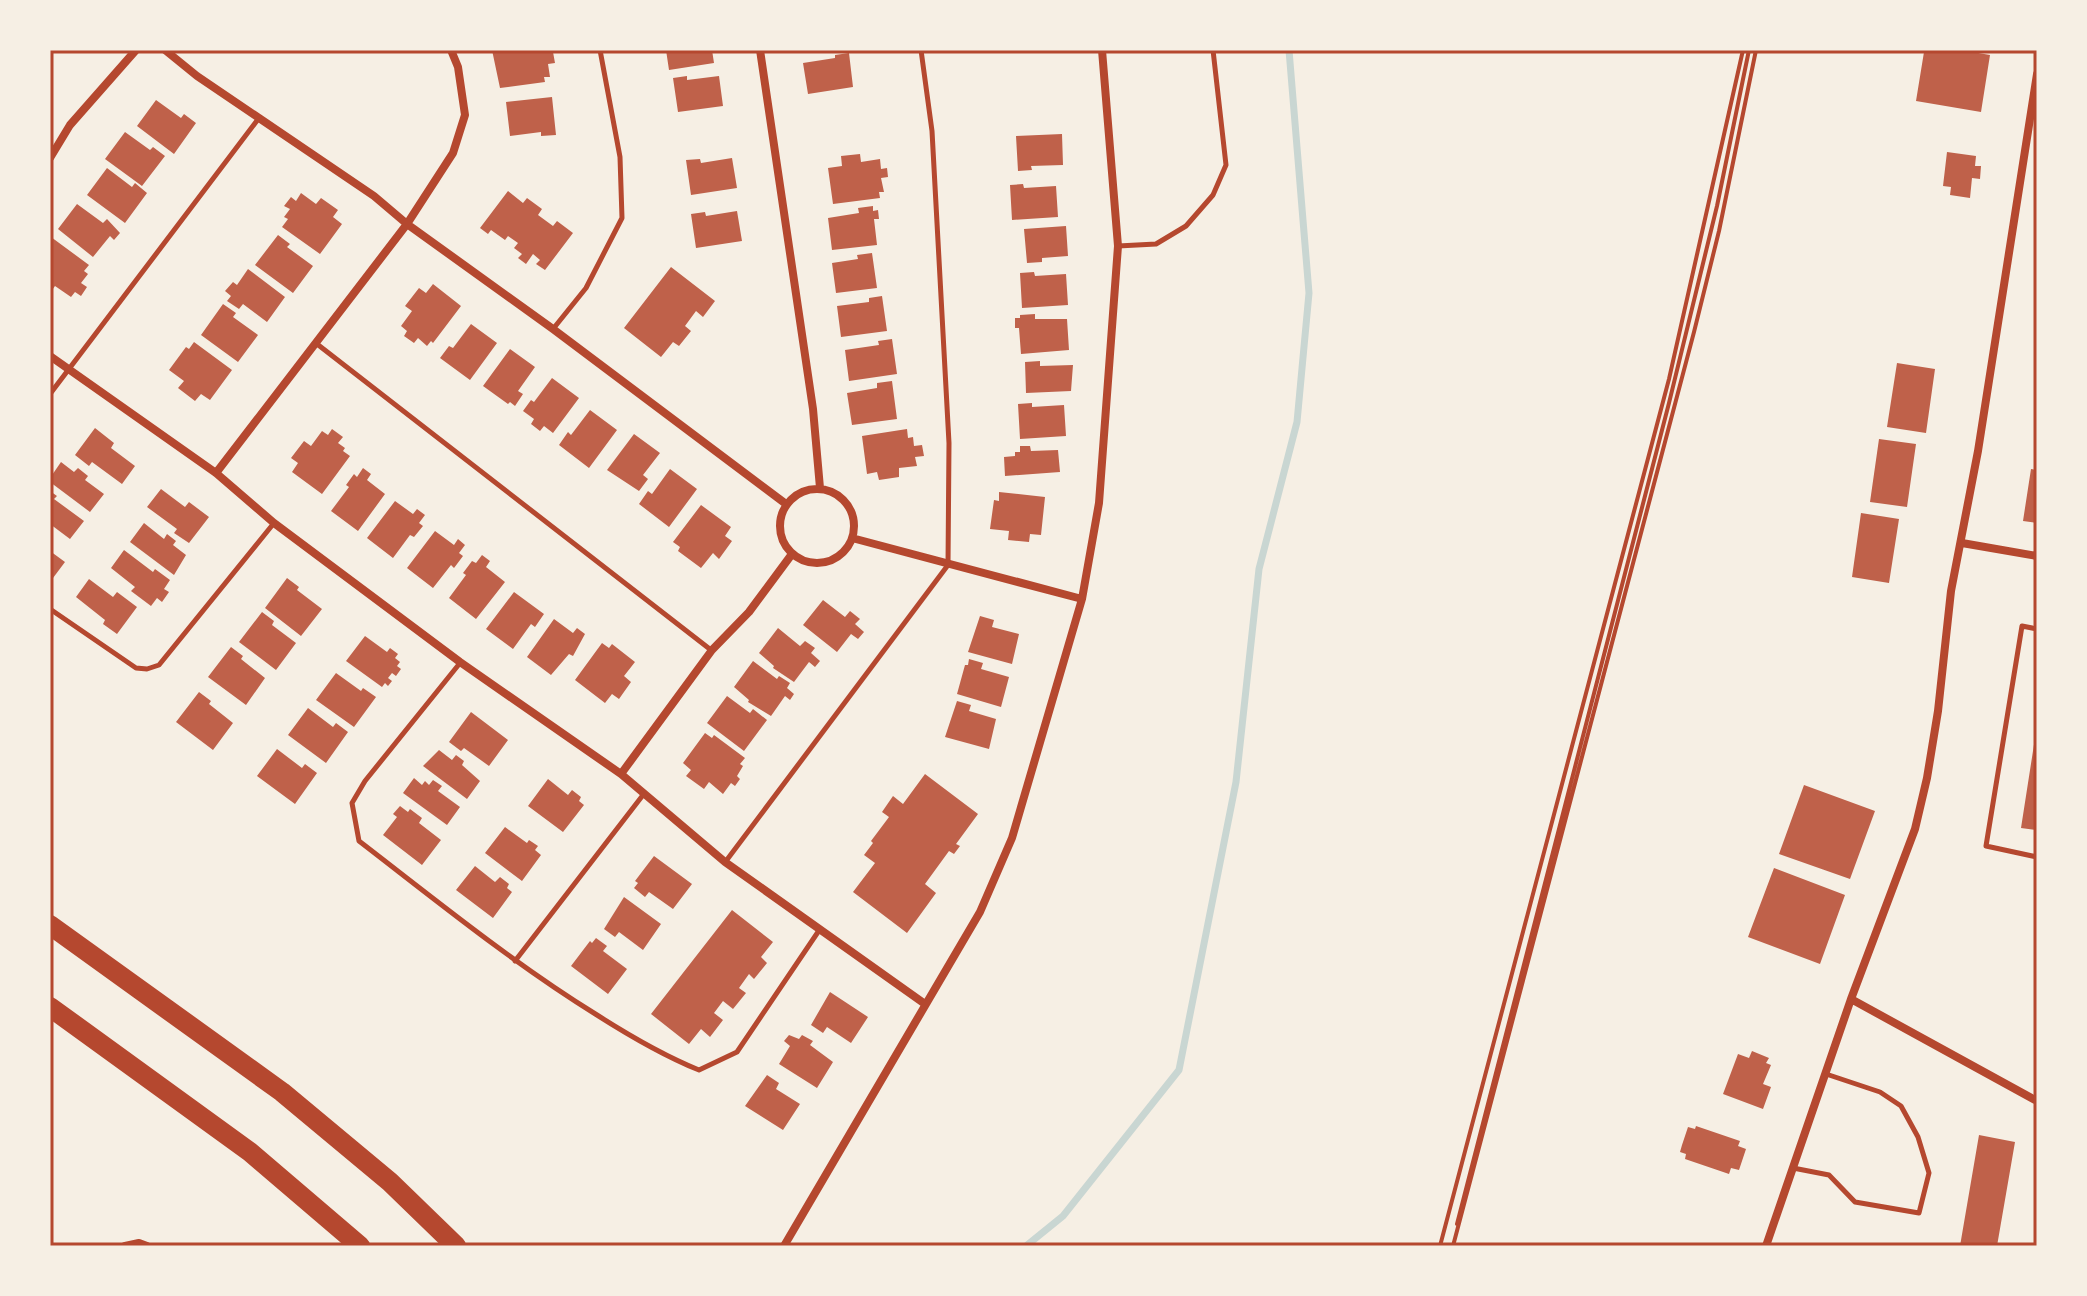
<svg xmlns="http://www.w3.org/2000/svg" width="2087" height="1296" font-family="'Space Grotesk',sans-serif">
  <style>
    .lines { fill: none; stroke-linecap: round; stroke-linejoin: round }
    .stream { stroke: #c9d6d2; stroke-width: 7 }
    .building { fill: #bf614a }
    .path { stroke: #b5482f; stroke-width: 4 }
    .service { stroke: #b5482f; stroke-width: 5 }
    .minor { stroke: #b5482f; stroke-width: 8 }
    .motorway { stroke: #b5482f; stroke-width: 20 }
    .neatline { fill: none; stroke: #b5482f; stroke-width: 3 }
  </style>
  <rect width="100%" height="100%" fill="#f6efe4"/>
  <g class="lines">
    <!-- stream -->
    <path class="stream" d="M 1026,1246 L 1063,1216 L 1179,1070 L 1236,782 L 1259,569 L 1297,422 L 1309,293 L 1289,50"/>
  </g>
  <!-- building -->
  <path class="building" d="M 492,50 L 547,50 L 547,53 L 553,52 L 555,63 L 548,64 L 550,77 L 544,77 L 545,82 L 500,88 Z
    M 666,50 L 712,50 L 714,63 L 669,70 Z
    M 1932,50 L 1961,50 L 1990,55 L 1981,112 L 1916,101 L 1924,52 L 1932,53 Z
    M 849,53 L 853,87 L 808,94 L 803,63 L 835,58 L 835,55 Z
    M 687,76 L 687,80 L 719,76 L 723,106 L 678,112 L 673,78 Z
    M 552,97 L 556,135 L 541,136 L 541,132 L 510,136 L 506,102 Z
    M 156,100 L 181,118 L 184,114 L 196,123 L 174,154 L 137,126 Z
    M 125,132 L 150,150 L 153,147 L 165,156 L 142,186 L 105,159 Z
    M 1062,134 L 1063,165 L 1031,166 L 1032,170 L 1018,171 L 1016,136 Z
    M 1947,152 L 1976,156 L 1975,166 L 1981,166 L 1980,179 L 1972,178 L 1970,198 L 1950,195 L 1951,187 L 1943,186 Z
    M 860,154 L 861,162 L 880,159 L 881,169 L 887,168 L 888,177 L 881,178 L 884,192 L 879,192 L 880,198 L 833,204 L 828,168 L 842,166 L 841,156 Z
    M 732,158 L 737,188 L 691,195 L 686,160 L 700,159 L 701,163 Z
    M 107,168 L 132,187 L 135,183 L 147,193 L 125,223 L 87,195 Z
    M 1023,184 L 1024,188 L 1056,186 L 1058,217 L 1012,220 L 1010,185 Z
    M 508,191 L 523,203 L 527,198 L 542,209 L 538,215 L 553,226 L 557,221 L 573,233 L 545,270 L 536,264 L 540,260 L 533,254 L 526,264 L 518,258 L 522,254 L 514,248 L 518,243 L 508,236 L 505,240 L 491,230 L 488,234 L 480,228 Z
    M 301,193 L 316,204 L 321,198 L 338,210 L 333,217 L 342,224 L 320,254 L 282,227 L 288,219 L 284,217 L 290,209 L 284,206 L 291,197 L 296,201 Z
    M 77,204 L 103,223 L 107,219 L 120,233 L 114,240 L 110,236 L 93,257 L 58,229 Z
    M 873,206 L 873,211 L 878,210 L 879,219 L 874,219 L 877,245 L 832,250 L 828,218 L 859,213 L 858,208 Z
    M 737,211 L 742,241 L 696,248 L 691,214 L 705,212 L 706,216 Z
    M 1066,226 L 1068,256 L 1042,258 L 1042,262 L 1027,263 L 1024,229 Z
    M 278,235 L 290,244 L 287,247 L 313,266 L 293,293 L 255,265 Z
    M 51,237 L 89,265 L 84,271 L 88,274 L 81,283 L 87,287 L 81,296 L 75,292 L 71,297 L 55,286 L 50,293 Z
    M 872,253 L 877,288 L 836,293 L 832,263 L 858,259 L 857,255 Z
    M 671,267 L 715,301 L 703,317 L 696,311 L 685,326 L 691,331 L 679,346 L 673,342 L 661,357 L 624,328 Z
    M 248,269 L 285,297 L 267,322 L 243,304 L 239,309 L 227,301 L 231,296 L 225,291 L 233,282 L 237,285 Z
    M 1034,272 L 1035,276 L 1066,274 L 1068,305 L 1022,308 L 1020,273 Z
    M 433,284 L 461,306 L 433,343 L 431,341 L 427,346 L 418,338 L 414,343 L 404,336 L 407,331 L 401,326 L 412,311 L 405,306 L 419,288 L 426,293 Z
    M 882,296 L 887,331 L 841,337 L 837,306 L 869,302 L 869,298 Z
    M 223,304 L 236,313 L 233,317 L 258,335 L 238,362 L 201,335 Z
    M 1035,314 L 1035,319 L 1067,319 L 1069,350 L 1021,354 L 1019,328 L 1015,328 L 1015,318 L 1020,318 L 1020,315 Z
    M 471,324 L 497,343 L 470,380 L 440,358 L 449,346 L 453,348 Z
    M 892,339 L 897,374 L 849,381 L 845,350 L 879,345 L 878,341 Z
    M 194,342 L 232,370 L 210,400 L 201,394 L 195,401 L 178,388 L 184,381 L 169,370 L 186,347 L 189,349 Z
    M 510,349 L 535,367 L 518,391 L 523,394 L 515,406 L 510,402 L 508,404 L 483,386 Z
    M 1040,361 L 1040,366 L 1073,365 L 1071,391 L 1026,393 L 1025,362 Z
    M 1897,363 L 1935,369 L 1926,433 L 1887,427 Z
    M 552,378 L 579,398 L 553,433 L 544,426 L 540,431 L 531,424 L 534,419 L 523,411 L 531,400 L 534,402 Z
    M 892,381 L 897,419 L 852,425 L 847,393 L 877,388 L 877,383 Z
    M 1032,403 L 1032,407 L 1064,405 L 1066,436 L 1020,439 L 1018,404 Z
    M 590,410 L 617,430 L 589,468 L 559,445 L 568,432 L 571,435 Z
    M 95,428 L 114,443 L 111,448 L 135,466 L 122,484 L 92,462 L 89,466 L 75,455 Z
    M 332,429 L 343,437 L 338,443 L 345,448 L 343,451 L 350,456 L 322,494 L 292,472 L 298,463 L 291,458 L 304,441 L 311,446 L 322,431 L 328,435 Z
    M 907,429 L 908,438 L 913,437 L 914,446 L 922,445 L 924,456 L 915,457 L 917,466 L 899,468 L 899,477 L 879,480 L 877,472 L 867,474 L 862,436 Z
    M 634,434 L 660,453 L 643,475 L 648,479 L 639,491 L 607,470 Z
    M 1879,439 L 1916,444 L 1907,507 L 1870,502 Z
    M 1020,446 L 1030,446 L 1031,451 L 1058,450 L 1060,472 L 1005,476 L 1004,457 L 1015,456 L 1015,452 L 1020,452 Z
    M 61,462 L 74,472 L 78,468 L 88,476 L 85,480 L 104,494 L 90,512 L 50,482 L 50,478 Z
    M 363,468 L 371,474 L 367,480 L 385,494 L 358,531 L 331,511 L 349,487 L 346,485 L 354,474 L 357,477 Z
    M 670,469 L 697,489 L 669,527 L 639,504 L 648,491 L 652,494 Z
    M 2031,469 L 2037,470 L 2037,523 L 2023,521 Z
    M 161,489 L 185,507 L 189,502 L 209,517 L 189,543 L 174,533 L 177,529 L 147,507 Z
    M 50,491 L 57,496 L 54,499 L 84,521 L 70,539 L 50,524 Z
    M 999,492 L 1045,497 L 1041,535 L 1030,534 L 1029,542 L 1008,540 L 1009,531 L 990,529 L 994,500 L 999,501 Z
    M 395,501 L 413,514 L 417,509 L 425,515 L 419,523 L 423,526 L 414,537 L 410,535 L 393,558 L 367,538 Z
    M 701,505 L 731,527 L 725,536 L 732,541 L 719,559 L 713,553 L 701,568 L 678,551 L 680,547 L 673,542 Z
    M 1861,513 L 1899,519 L 1889,583 L 1852,577 Z
    M 144,523 L 164,539 L 167,534 L 176,541 L 173,545 L 186,555 L 174,575 L 130,542 Z
    M 435,531 L 454,545 L 458,539 L 465,545 L 459,553 L 463,556 L 454,568 L 451,565 L 433,588 L 407,568 Z
    M 124,550 L 153,572 L 155,569 L 170,580 L 164,589 L 169,592 L 162,602 L 157,598 L 151,606 L 131,591 L 135,587 L 111,568 Z
    M 50,551 L 65,562 L 50,582 Z
    M 482,555 L 490,561 L 486,567 L 505,582 L 476,619 L 449,598 L 466,575 L 463,573 L 472,561 L 476,563 Z
    M 287,578 L 299,587 L 297,590 L 322,609 L 301,636 L 265,608 Z
    M 89,579 L 113,597 L 117,592 L 137,607 L 117,634 L 103,624 L 105,620 L 76,597 Z
    M 514,592 L 544,614 L 535,627 L 531,624 L 513,649 L 486,629 Z
    M 823,600 L 845,617 L 850,611 L 860,619 L 855,624 L 864,632 L 858,639 L 851,634 L 837,652 L 803,625 Z
    M 262,612 L 274,621 L 272,625 L 296,643 L 276,670 L 239,642 Z
    M 980,616 L 994,620 L 992,627 L 1019,634 L 1012,664 L 968,652 Z
    M 554,619 L 573,633 L 577,628 L 585,634 L 573,656 L 569,654 L 551,675 L 527,657 Z
    M 778,628 L 800,646 L 805,641 L 815,648 L 811,653 L 820,661 L 815,667 L 809,662 L 794,682 L 773,668 L 774,666 L 759,653 Z
    M 365,636 L 387,652 L 390,648 L 398,654 L 395,658 L 400,662 L 397,666 L 401,669 L 396,676 L 392,673 L 388,678 L 392,681 L 388,686 L 385,683 L 382,687 L 346,661 Z
    M 602,643 L 609,648 L 612,644 L 635,662 L 624,676 L 631,682 L 619,699 L 612,694 L 605,703 L 575,680 Z
    M 231,647 L 243,656 L 241,659 L 265,678 L 246,705 L 208,677 Z
    M 969,659 L 983,663 L 981,669 L 1009,677 L 1001,707 L 957,694 L 965,665 L 968,665 Z
    M 753,661 L 777,679 L 779,676 L 790,683 L 787,688 L 794,694 L 790,700 L 785,696 L 771,716 L 748,702 L 749,700 L 734,687 Z
    M 336,673 L 361,691 L 363,688 L 376,697 L 354,727 L 316,700 Z
    M 199,692 L 211,701 L 209,704 L 233,723 L 213,750 L 176,722 Z
    M 727,696 L 750,713 L 753,709 L 767,720 L 744,751 L 707,723 Z
    M 957,701 L 971,705 L 969,711 L 996,719 L 989,749 L 945,737 Z
    M 308,708 L 333,727 L 336,723 L 348,732 L 326,763 L 288,735 Z
    M 471,712 L 508,740 L 489,766 L 464,748 L 461,751 L 449,742 Z
    M 705,733 L 712,738 L 714,735 L 745,758 L 740,764 L 743,766 L 737,776 L 740,779 L 735,786 L 731,783 L 723,794 L 709,782 L 704,789 L 686,776 L 691,770 L 683,763 Z
    M 2035,738 L 2037,738 L 2037,830 L 2021,828 Z
    M 277,749 L 302,768 L 305,764 L 317,773 L 295,804 L 257,776 Z
    M 439,750 L 452,760 L 456,755 L 464,761 L 462,765 L 480,781 L 467,799 L 423,766 Z
    M 925,774 L 978,814 L 956,844 L 960,846 L 954,854 L 949,851 L 925,884 L 936,893 L 907,933 L 853,892 L 875,863 L 864,855 L 873,843 L 871,841 L 889,817 L 882,812 L 893,796 L 903,804 Z
    M 414,778 L 422,785 L 425,781 L 429,785 L 433,780 L 442,786 L 438,791 L 460,807 L 447,825 L 403,793 Z
    M 548,779 L 568,795 L 572,790 L 581,797 L 579,801 L 584,805 L 563,832 L 528,806 Z
    M 1804,785 L 1875,811 L 1850,879 L 1779,854 Z
    M 400,806 L 408,812 L 410,809 L 422,818 L 419,823 L 441,840 L 422,865 L 383,835 L 397,817 L 393,814 Z
    M 505,827 L 527,843 L 529,840 L 538,846 L 535,850 L 541,855 L 522,881 L 485,853 Z
    M 654,856 L 692,884 L 673,909 L 649,892 L 645,897 L 634,888 L 638,883 L 635,881 Z
    M 475,866 L 495,882 L 500,877 L 509,884 L 507,888 L 512,892 L 493,918 L 456,890 Z
    M 1774,868 L 1845,895 L 1820,964 L 1748,937 Z
    M 624,897 L 661,924 L 643,950 L 619,932 L 615,937 L 604,929 Z
    M 732,910 L 773,942 L 761,957 L 767,963 L 754,979 L 749,974 L 739,988 L 746,993 L 733,1009 L 723,1001 L 714,1013 L 723,1020 L 710,1037 L 701,1029 L 689,1044 L 651,1014 Z
    M 596,938 L 607,946 L 603,951 L 627,969 L 608,994 L 571,966 L 590,941 L 592,943 Z
    M 830,992 L 868,1017 L 851,1043 L 827,1027 L 823,1033 L 811,1025 Z
    M 789,1035 L 799,1039 L 802,1035 L 813,1041 L 810,1045 L 833,1062 L 817,1088 L 779,1064 L 790,1046 L 784,1041 Z
    M 1752,1051 L 1769,1058 L 1766,1063 L 1771,1065 L 1763,1084 L 1771,1087 L 1763,1109 L 1723,1094 L 1738,1054 L 1749,1058 Z
    M 767,1075 L 779,1083 L 776,1089 L 800,1104 L 783,1130 L 745,1106 Z
    M 1696,1126 L 1740,1141 L 1738,1146 L 1746,1149 L 1739,1170 L 1731,1168 L 1729,1174 L 1685,1159 L 1686,1154 L 1680,1152 L 1682,1145 L 1688,1127 L 1695,1129 Z
    M 1979,1135 L 2015,1142 L 1997,1246 L 1960,1246 Z"/>
  <g class="lines">
    <!-- path -->
    <path class="path" d="M 1457,1224 L 1669,403 L 1717,206 L 1749,50
      M 1440,1246 L 1669,379 L 1743,50
      M 1453,1246 L 1694,332 L 1719,231 L 1756,50"/>
    <!-- service -->
    <path class="service" d="M 1118,246 L 1156,244 L 1186,226 L 1213,195 L 1226,165 L 1213,50
      M 553,329 L 586,288 L 622,218 L 620,157 L 600,50
      M 317,344 L 711,650
      M 50,394 L 259,118
      M 50,609 L 136,668 L 147,669 L 159,665 L 274,523
      M 2037,629 L 2022,626 L 1986,846 L 2037,857
      M 460,663 L 365,781 L 352,803 L 359,841 C 437,901 513,963 597,1015 C 630,1036 662,1055 699,1070 L 737,1052 L 820,929
      M 726,861 L 948,565 L 949,443 L 932,131 L 921,50
      M 515,961 L 643,795
      M 1793,1168 L 1829,1175 L 1855,1202 L 1919,1213 L 1929,1173 L 1918,1137 L 1901,1106 L 1880,1092 L 1826,1074"/>
    <!-- minor -->
    <path class="minor" d="M 165,50 L 197,76 L 374,196 L 407,224 L 553,329 L 786,504
      M 760,50 L 813,409 L 820,488
      M 50,158 L 70,125 L 136,50
      M 50,356 L 216,473 L 274,523 L 460,662 L 621,774 L 725,862 L 925,1004
      M 216,473 L 407,224 L 453,153 L 465,115 L 458,67 L 451,50
      M780 526a37 37 0 1 1 74 0a37 37 0 1 1-74 0Z
      M 852,538 L 1082,599
      M 1962,543 L 2037,556
      M 621,774 L 712,650 L 749,612 L 792,554
      M 1851,999 L 2037,1101
      M 125,1246 L 139,1243 L 147,1246
      M 784,1246 L 980,912 L 1012,838 L 1082,599 L 1099,503 L 1118,246 L 1102,50
      M 1766,1246 L 1851,999 L 1915,829 L 1927,778 L 1938,711 L 1951,591 L 1978,451 L 2037,74"/>
    <!-- motorway -->
    <path class="motorway" d="M 50,925 L 282,1092 L 390,1182 L 456,1246
      M 50,1007 L 250,1152 L 360,1246"/>
  </g>
  <!-- border -->
  <rect width="2087" height="1296" fill="none" stroke="#f6efe4" stroke-width="104"/>
  <rect x="52" y="52" width="1983" height="1192" class="neatline"/>
</svg>
